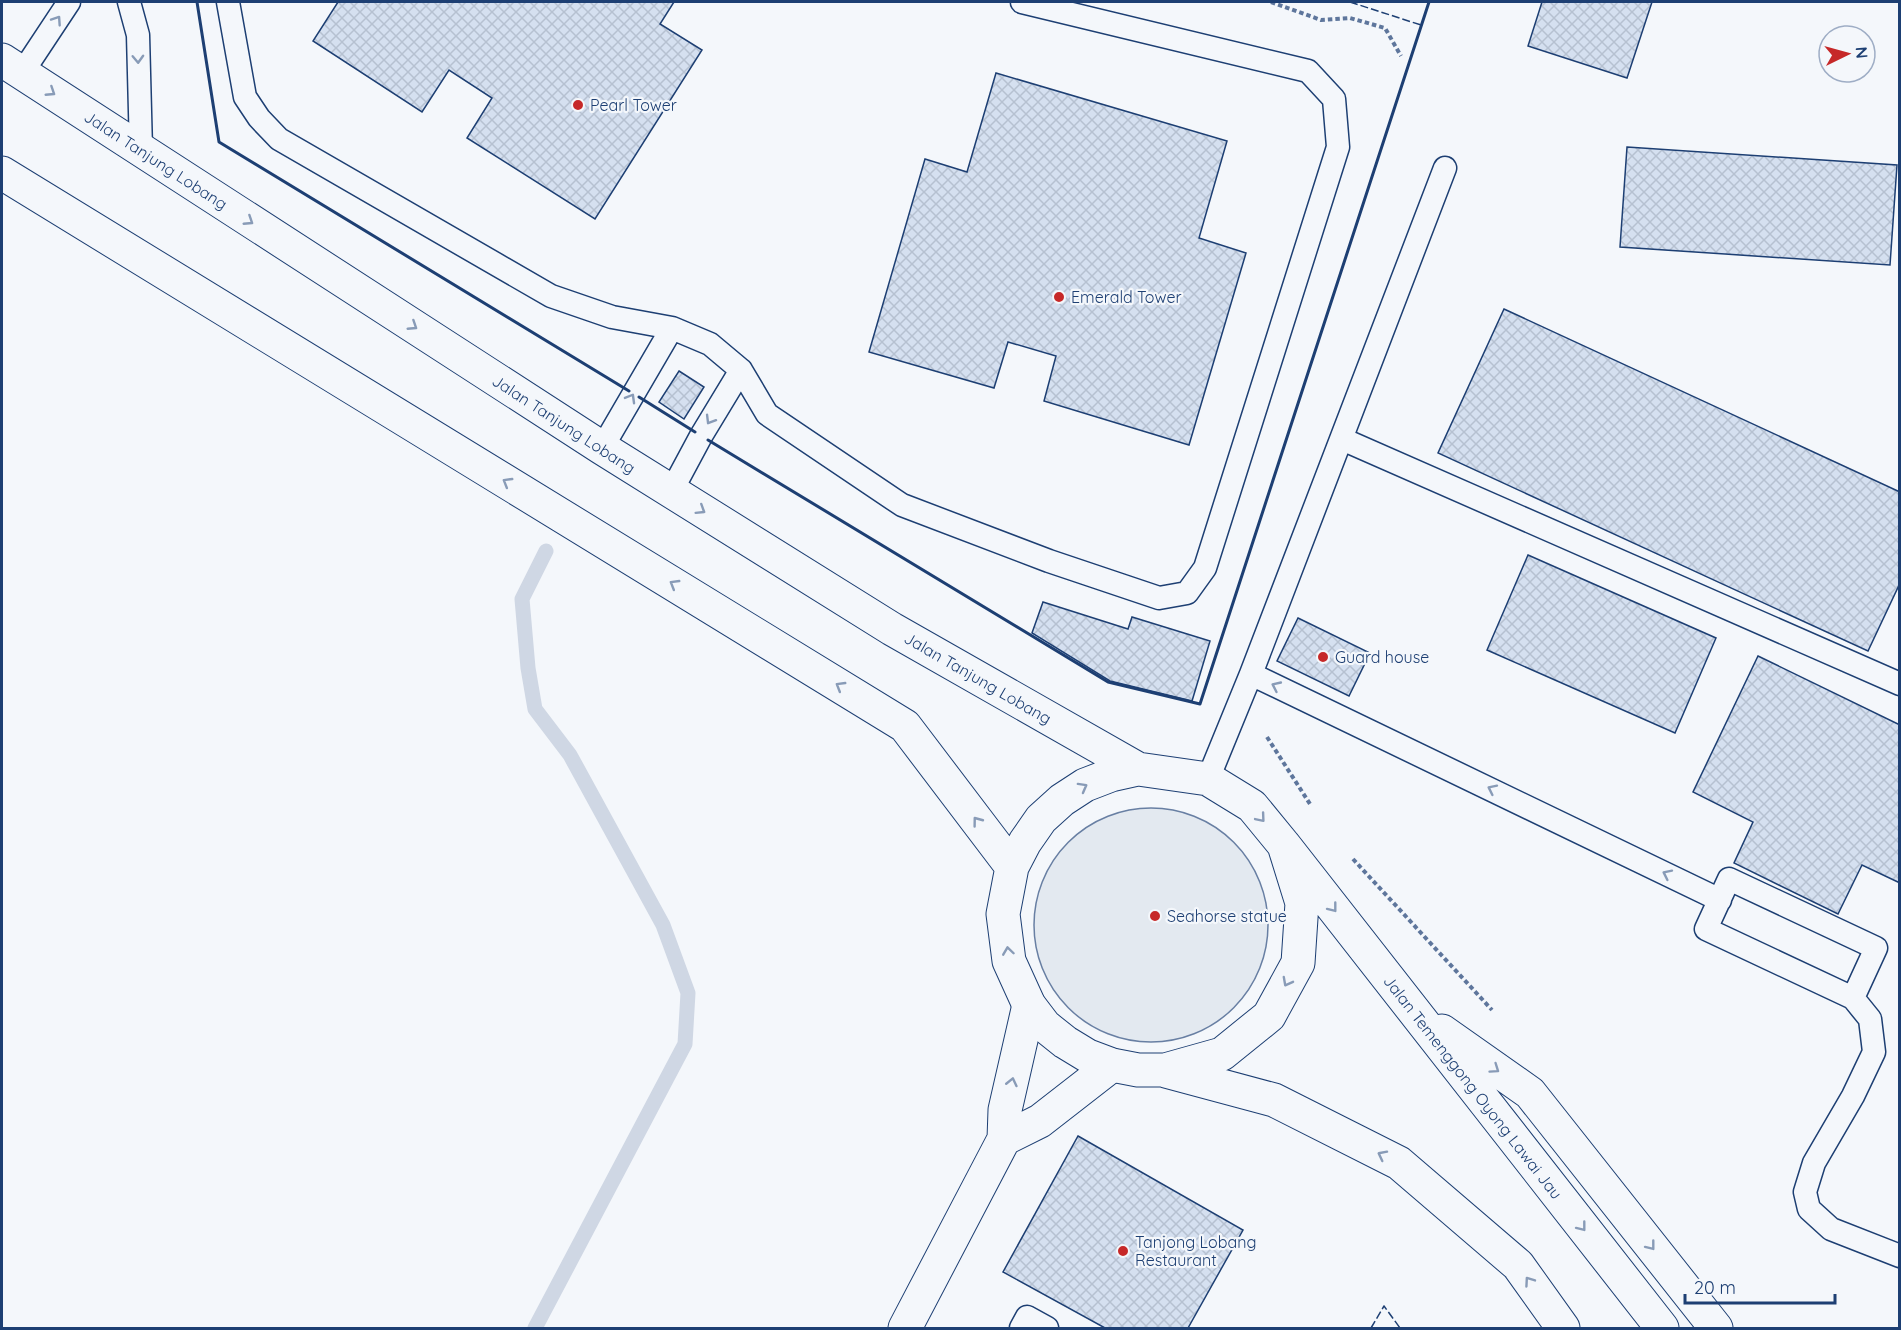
<svg xmlns="http://www.w3.org/2000/svg" width="1901" height="1330" font-family="Quicksand,sans-serif">
  <style>
    .grass { fill: #e3e9f0; stroke: #687fa3; stroke-width: 1.5 }
    .lines { fill: none; stroke-linecap: round; stroke-linejoin: round }
    .stream { stroke: #cfd7e4; stroke-width: 15 }
    .building { fill: url(#building-cross-hatch); stroke: #1d3f73; stroke-width: 1.5 }
    .lane-casing { stroke: #1d3f73; stroke-width: 25 }
    .street-casing { stroke: #1d3f73; stroke-width: 35 }
    .primary-casing { stroke: #1d3f73; stroke-width: 35 }
    .path { stroke: #5e769c; stroke-width: 4; stroke-dasharray: 4.5 3; stroke-linecap: butt }
    .lane { stroke: #f4f7fb; stroke-width: 22 }
    .street { stroke: #f4f7fb; stroke-width: 33 }
    .primary { stroke: #f4f7fb; stroke-width: 33 }
    .fence { stroke: #1d3f73; stroke-width: 1.5; stroke-dasharray: 8 3; stroke-linecap: butt }
    .wall { stroke: #1d3f73; stroke-width: 3 }
    .oneway { stroke: #889bb7 }
    .poi-dot { fill: #c62828; stroke: #f4f7fb; stroke-width: 2 }
    .labels { text-anchor: middle; dominant-baseline: central; stroke-width: 4.5; stroke-linejoin: round; paint-order: stroke }
    .poi-label { font-size: 16px; fill: #1d3f73; stroke: #f4f7fb; text-anchor: start }
    .street-label { font-size: 16px; fill: #1d3f73; stroke: #f4f7fb }
  </style>
  <defs>
    <pattern id="building-cross-hatch" width="8" height="8" patternUnits="userSpaceOnUse" patternTransform="scale(1.5)"><rect width="8" height="8" fill="#d5e0f0"/><path d="M0 0l8 8M0 8l8-8" fill="none" stroke="#b6c1d1"/></pattern>
  </defs>
  <rect width="100%" height="100%" fill="#f4f7fb"/>
  <!-- grass -->
  <path class="grass" d="M1034 925a117 117 0 1 1 234 0a117 117 0 1 1-234 0Z"/>
  <g class="lines">
    <!-- stream -->
    <path class="stream" d="M 535,1328 L 685,1044 L 688,993 L 663,925 L 570,755 L 535,709 L 528,668 L 522,599 L 546,551"/>
  </g>
  <!-- building -->
  <path class="building" d="M 338,2 L 674,2 L 660,24 L 702,50 L 595,219 L 467,138 L 492,98 L 449,70 L 422,112 L 313,41 Z
    M 1542,2 L 1652,2 L 1627,78 L 1528,46 Z
    M 996,73 L 1227,141 L 1199,238 L 1246,253 L 1189,445 L 1044,401 L 1056,356 L 1008,342 L 994,388 L 869,352 L 925,159 L 967,172 Z
    M 1627,147 L 1897,165 L 1890,265 L 1620,247 Z
    M 1504,309 L 1900,492 L 1900,583 L 1868,651 L 1438,453 Z
    M 679,371 L 704,387 L 684,419 L 659,402 Z
    M 1528,555 L 1716,638 L 1675,733 L 1487,650 Z
    M 1043,602 L 1128,629 L 1132,617 L 1210,641 L 1192,701 L 1110,681 L 1032,633 Z
    M 1298,618 L 1370,653 L 1349,696 L 1277,661 Z
    M 1758,656 L 1900,725 L 1900,883 L 1862,865 L 1838,914 L 1734,863 L 1753,822 L 1693,792 Z
    M 1078,1136 L 1243,1230 L 1188,1328 L 1105,1328 L 1003,1272 Z"/>
  <g class="lines">
    <defs>
      <path id="lane" d="M 129,2 L 138,35 L 141,150
        M 228,2 L 245,97 L 259,118 L 279,139 L 551,296 L 612,317 L 672,328 L 710,344 L 741,370 L 767,414 L 902,505 L 1049,561 L 1159,598 L 1187,593 L 1205,568 L 1338,147 L 1334,99 L 1308,71 L 1022,2
        M 22,73 L 69,2
        M 1342,439 L 1900,684
        M 602,448 L 672,328
        M 671,492 L 701,436 L 741,370
        M 1251,674 L 1720,900
        M 1208,779 L 1251,674 L 1445,168
        M 1729,879 L 1876,948 L 1853,998 L 1706,929 Z
        M 1853,998 L 1870,1019 L 1874,1052 L 1853,1096 L 1814,1163 L 1805,1192 L 1809,1209 L 1831,1229 L 1900,1256
        M 1021,1328 L 1027,1317 L 1047,1328"/>
      <path id="street" d="M 1004,1139 L 1040,1121 L 1112,1065
        M 905,1328 L 1004,1139 L 1005,1110 L 1029,1005"/>
      <path id="primary" d="M 2,60 L 602,448 L 892,629 L 1138,769
        M 2,173 L 905,726 L 1012,867
        M 1284,845 L 1302,903 L 1298,963 L 1269,1016 L 1222,1054 L 1165,1070 L 1138,1070 L 1112,1065 L 1088,1056 L 1065,1042 L 1045,1026 L 1029,1005 L 1009,961 L 1003,914 L 1012,867 L 1025,842 L 1041,819 L 1062,800 L 1085,785 L 1111,775 L 1138,769 L 1208,779 L 1252,806 L 1284,845 L 1662,1328
        M 1442,1031 L 1530,1093 L 1716,1328
        M 1166,1071 L 1274,1100 L 1399,1163 L 1518,1265 L 1563,1328"/>
    </defs>
    <!-- lane casing -->
    <use href="#lane" class="lane-casing"/>
    <!-- street casing -->
    <use href="#street" class="street-casing"/>
    <!-- primary casing -->
    <use href="#primary" class="primary-casing"/>
    <!-- path -->
    <path class="path" d="M 1271,2 L 1321,20 L 1350,18 L 1385,28 L 1401,56
      M 1267,737 L 1310,804
      M 1353,859 L 1492,1010"/>
    <!-- lane -->
    <use href="#lane" class="lane"/>
    <!-- street -->
    <use href="#street" class="street"/>
    <!-- primary -->
    <use href="#primary" class="primary"/>
    <!-- fence -->
    <path class="fence" d="M 1350,2 L 1421,25
      M 1371,1328 L 1384,1306 L 1400,1328"/>
    <!-- wall -->
    <path class="wall" d="M 197,2 L 219,142 L 629,391
      M 639,397 L 695,432
      M 708,440 L 1108,682 L 1200,704 L 1429,2"/>
  </g>
  <!-- one-way arrows -->
  <defs><path id="oneway-chevron" d="M-2-3.5L2.5 0L-2 3.5" fill="none" stroke-width="1.6" stroke-linecap="round" stroke-linejoin="round" transform="scale(1.5)"/></defs>
  <g class="oneway">
    <use href="#oneway-chevron" transform="translate(57 20) rotate(-56)"/>
    <use href="#oneway-chevron" transform="translate(138 59) rotate(88)"/>
    <use href="#oneway-chevron" transform="translate(51 92) rotate(33)"/>
    <use href="#oneway-chevron" transform="translate(249 221) rotate(33)"/>
    <use href="#oneway-chevron" transform="translate(413 326) rotate(33)"/>
    <use href="#oneway-chevron" transform="translate(631 398) rotate(-60)"/>
    <use href="#oneway-chevron" transform="translate(710 420) rotate(121)"/>
    <use href="#oneway-chevron" transform="translate(507 482) rotate(-149)"/>
    <use href="#oneway-chevron" transform="translate(701 510) rotate(32)"/>
    <use href="#oneway-chevron" transform="translate(674 584) rotate(-149)"/>
    <use href="#oneway-chevron" transform="translate(840 686) rotate(-149)"/>
    <use href="#oneway-chevron" transform="translate(1276 686) rotate(-155)"/>
    <use href="#oneway-chevron" transform="translate(1083 787) rotate(-29)"/>
    <use href="#oneway-chevron" transform="translate(1492 789) rotate(-154)"/>
    <use href="#oneway-chevron" transform="translate(1261 818) rotate(50)"/>
    <use href="#oneway-chevron" transform="translate(977 821) rotate(-127)"/>
    <use href="#oneway-chevron" transform="translate(1667 874) rotate(-154)"/>
    <use href="#oneway-chevron" transform="translate(1333 908) rotate(52)"/>
    <use href="#oneway-chevron" transform="translate(1008 951) rotate(-98)"/>
    <use href="#oneway-chevron" transform="translate(1287 982) rotate(118)"/>
    <use href="#oneway-chevron" transform="translate(1495 1069) rotate(35)"/>
    <use href="#oneway-chevron" transform="translate(1012 1082) rotate(-77)"/>
    <use href="#oneway-chevron" transform="translate(1382 1155) rotate(-153)"/>
    <use href="#oneway-chevron" transform="translate(1582 1227) rotate(52)"/>
    <use href="#oneway-chevron" transform="translate(1651 1246) rotate(52)"/>
    <use href="#oneway-chevron" transform="translate(1529 1281) rotate(-125)"/>
  </g>
  <!-- markers -->
  <g class="poi-dot">
    <circle cx="578" cy="105" r="6"/>
    <circle cx="1059" cy="297" r="6"/>
    <circle cx="1323" cy="657" r="6"/>
    <circle cx="1155" cy="916" r="6"/>
    <circle cx="1123" cy="1251" r="6"/>
  </g>
  <g class="labels">
    <!-- poi labels -->
    <g class="poi-label">
      <text x="590" y="105">Pearl Tower</text>
      <text x="1071" y="297">Emerald Tower</text>
      <text x="1335" y="657">Guard house</text>
      <text x="1167" y="916">Seahorse statue</text>
      <text x="1135" y="1242">Tanjong Lobang<tspan x="1135" dy="18">Restaurant</tspan></text>
    </g>
    <!-- street labels -->
    <g class="street-label">
      <text transform="translate(156 160) rotate(33)">Jalan Tanjung Lobang</text>
      <text transform="translate(564 424) rotate(33)">Jalan Tanjung Lobang</text>
      <text transform="translate(978 678) rotate(30)">Jalan Tanjung Lobang</text>
      <text transform="translate(1473 1087) rotate(52)">Jalan Temenggong Oyong Lawai Jau</text>
    </g>
  </g>
  <!-- border -->
  <rect width="1901" height="1330" fill="none" stroke="#1d3f73" stroke-width="6"/>
  <!-- north arrow -->
  <g transform="translate(1847 54) rotate(85)"><circle r="28" fill="#f4f7fb" stroke="#9eadc5" stroke-width="1.5"/>
  <path d="M0-4.5L10 22L0 15L-10 22Z" fill="#c62828"/>
  <text y="-9" font-size="16" font-weight="bold" text-anchor="middle" fill="#1d3f73">N</text>
  </g>
  <!-- scale -->
  <path d="M1685 1294v9h150v-9" fill="none" stroke="#1d3f73" stroke-width="3"/>
  <text x="1694" y="1294" font-size="18" fill="#1d3f73" stroke="#f4f7fb" stroke-width="4.5" paint-order="stroke">20 m</text>
</svg>
